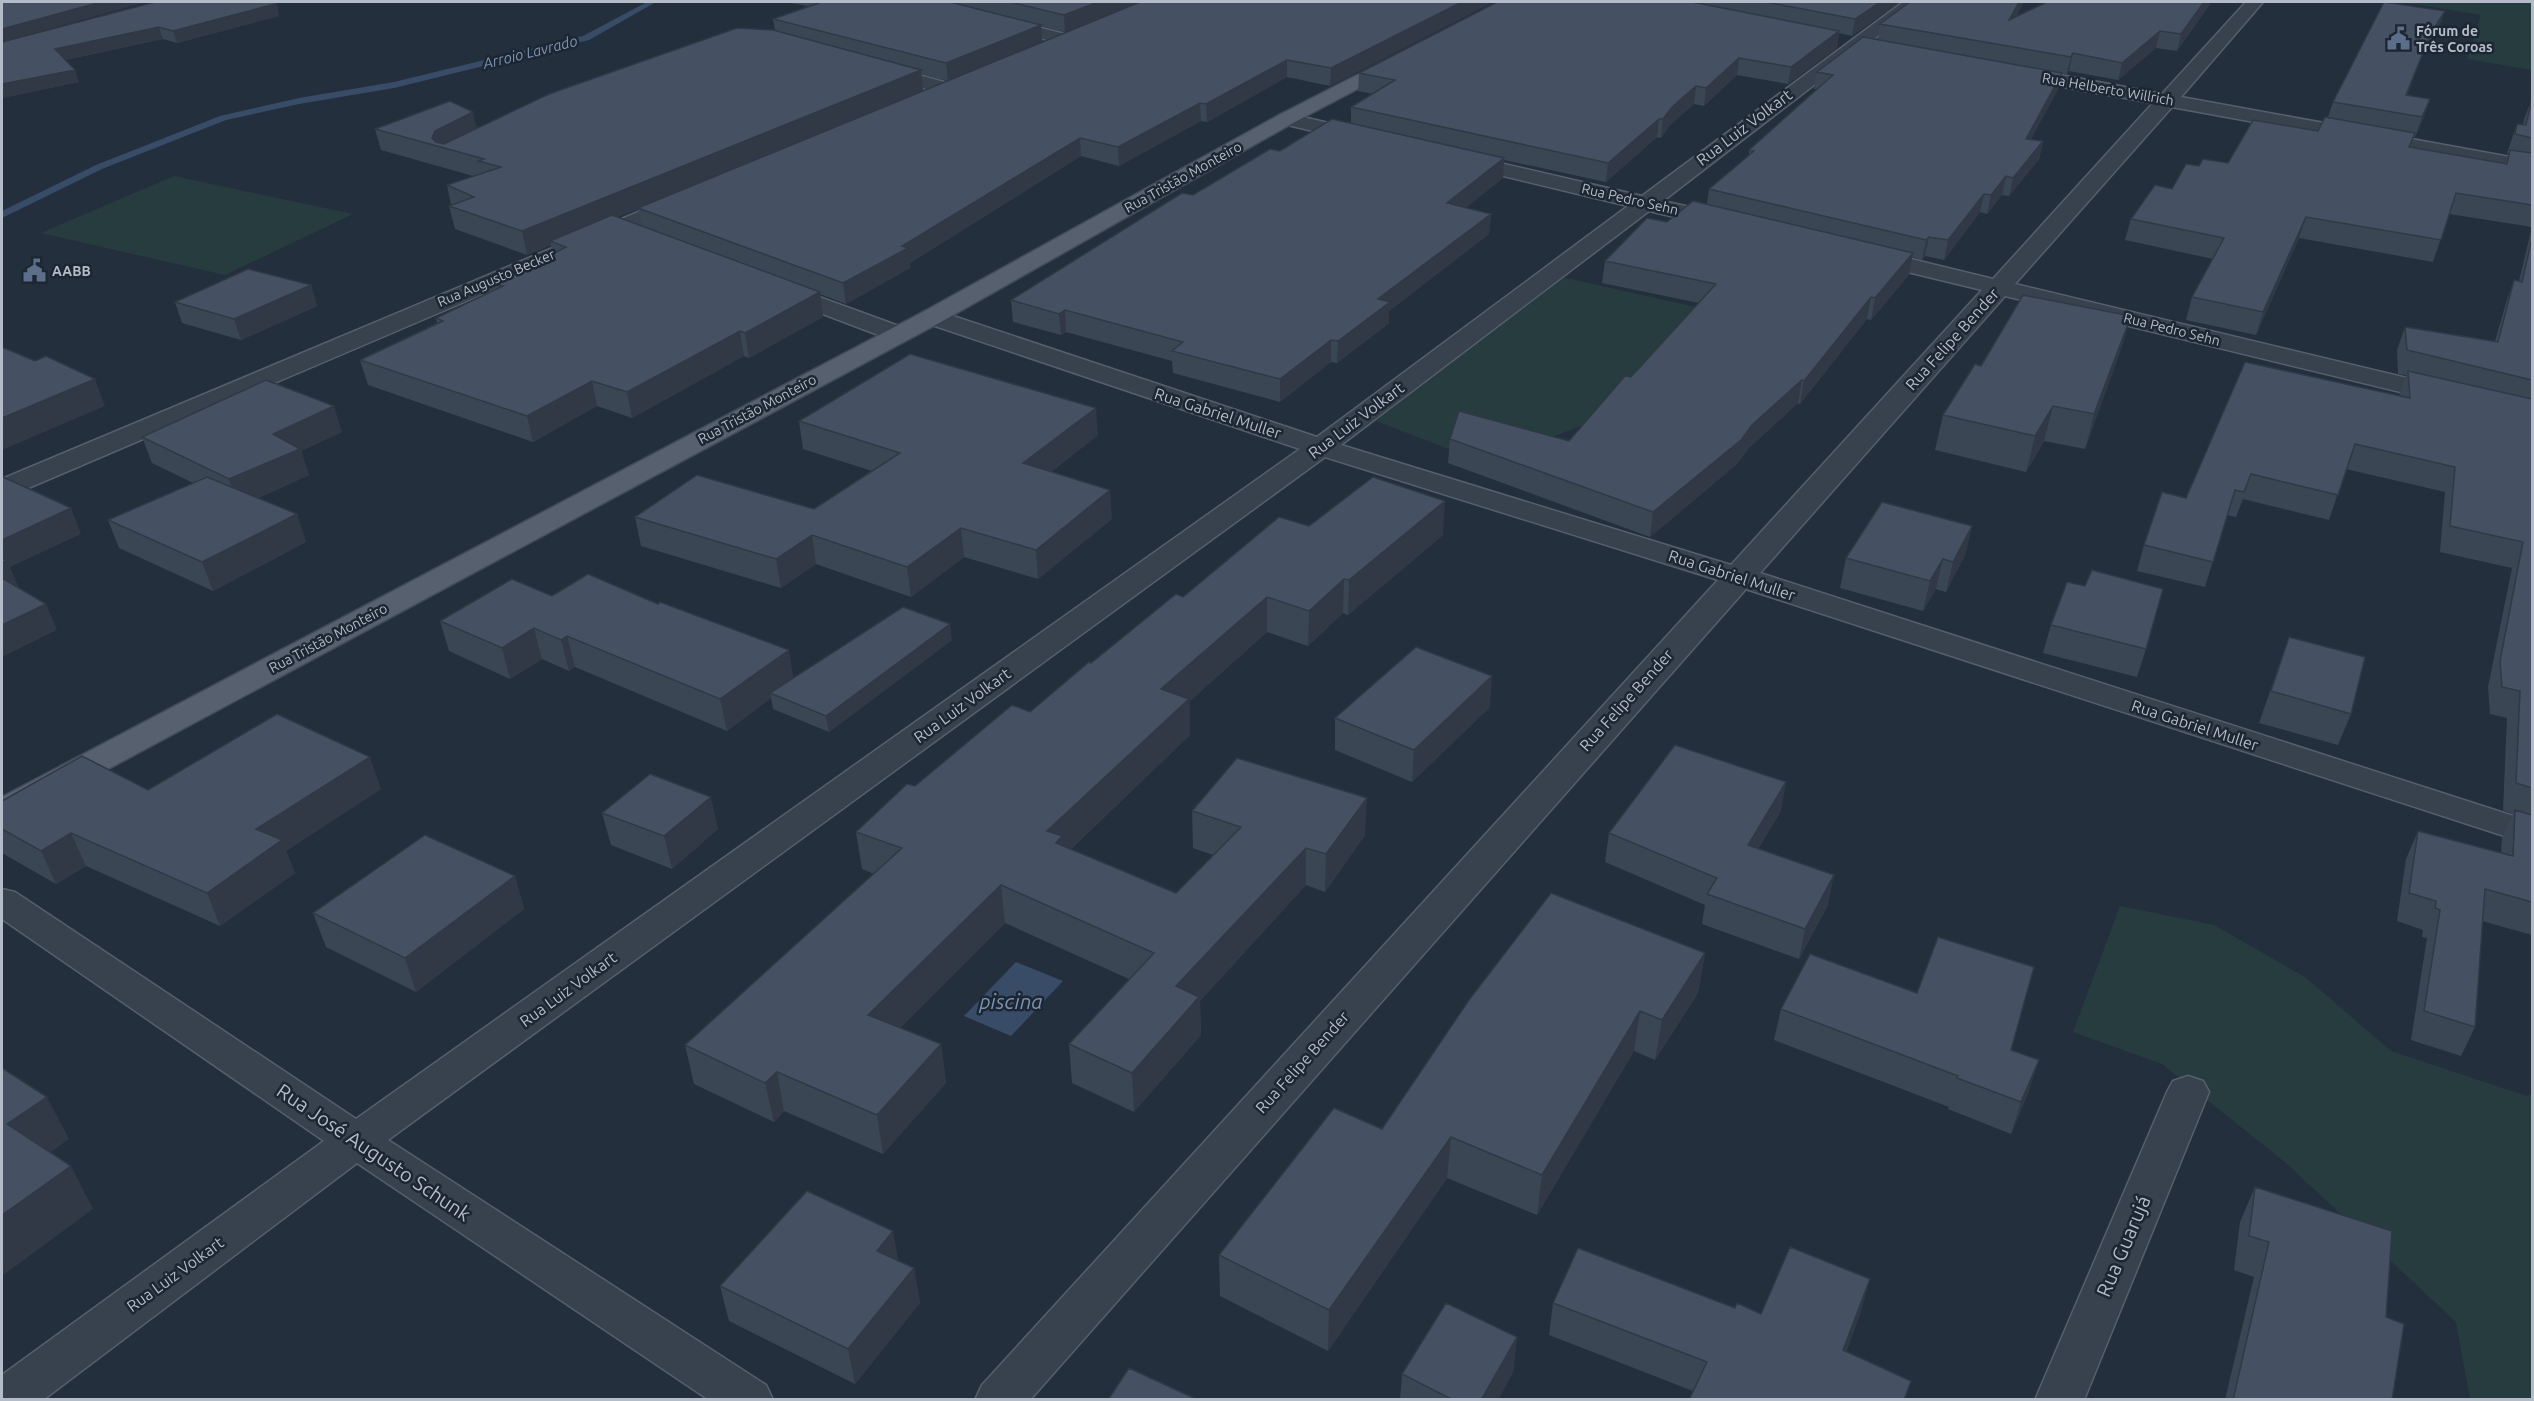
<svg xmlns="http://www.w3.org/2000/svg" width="2534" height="1401" font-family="Ubuntu,sans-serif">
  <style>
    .green { fill: #263c3f }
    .water { fill: #394c67 }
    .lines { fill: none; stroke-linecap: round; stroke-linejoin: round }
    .stream { fill: #394c67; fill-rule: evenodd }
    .minor-casing { stroke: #565f6c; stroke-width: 3 }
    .major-casing { stroke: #414a57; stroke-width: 3 }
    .minor { fill: #38414e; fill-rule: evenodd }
    .major { fill: #56606e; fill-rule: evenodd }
    .wall { fill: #3b4654; fill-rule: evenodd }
    .shaded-wall { fill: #303945 }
    .building { fill: #455162; stroke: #303945; stroke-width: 1.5 }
    .labels { text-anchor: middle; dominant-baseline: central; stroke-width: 5; stroke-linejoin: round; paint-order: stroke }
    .far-poi-label { font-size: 14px; font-weight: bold; fill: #b4bcc9; stroke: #1d2633; text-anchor: start }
    .far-street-label { font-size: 14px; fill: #b4bcc9; stroke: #1d2633 }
    .far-water-label { font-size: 15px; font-style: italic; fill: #7c92b1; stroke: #1d2633 }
    .street-label { font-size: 16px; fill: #b4bcc9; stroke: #1d2633 }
    .near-street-label { font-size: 20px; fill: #b4bcc9; stroke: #1d2633 }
    .near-water-label { font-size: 21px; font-style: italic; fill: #7c92b1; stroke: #1d2633 }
  </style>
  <rect width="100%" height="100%" fill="#242f3e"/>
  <!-- green -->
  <path class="green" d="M 2399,2 L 2532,2 L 2532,70 L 2467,59 L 2481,15 Z
    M 174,176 L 353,214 L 225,275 L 41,233 Z
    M 1562,277 L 1713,311 L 1586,424 L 1491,460 L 1459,453 L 1376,421 Z
    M 2120,906 L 2214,925 L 2305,977 L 2391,1051 L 2527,1096 L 2532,1094 L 2532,1399 L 2470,1399 L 2456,1322 L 2286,1163 L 2162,1064 L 2073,1032 Z"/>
  <!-- water -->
  <path class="water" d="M 1016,962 L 1063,981 L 1011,1036 L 964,1016 Z"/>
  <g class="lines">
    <!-- stream -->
    <path class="stream" d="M 647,2 L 656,2 L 589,40 L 394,88 L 299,104 L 226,120 L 102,169 L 2,218 L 2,211 L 96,165 L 220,116 L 299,98 L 394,82 L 583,36 Z"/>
    <defs>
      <path id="minor" d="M 911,2 L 938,2 L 1073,36 L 1076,40 L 1073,44 L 1067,45 L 914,6 Z
        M 1903,2 L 1922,2 L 1663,201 L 1734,217 L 1737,222 L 1734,227 L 1726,229 L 1649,211 L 1341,445 L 1731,565 L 1982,290 L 1858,260 L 1855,255 L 1858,250 L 1866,248 L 1993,279 L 2153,103 L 2018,79 L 2011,77 L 2009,73 L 2011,69 L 2018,67 L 2162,94 L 2246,2 L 2263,2 L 2181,97 L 2532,161 L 2532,173 L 2172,107 L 2015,284 L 2532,408 L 2532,424 L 2005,296 L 1760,573 L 2532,822 L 2532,845 L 1746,589 L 1030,1400 L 975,1400 L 982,1385 L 1718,580 L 1325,457 L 388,1140 L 766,1385 L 773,1400 L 709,1400 L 357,1163 L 43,1400 L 2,1400 L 2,1375 L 324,1141 L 2,919 L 2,889 L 15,892 L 356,1119 L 1300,449 L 923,322 L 920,317 L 923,312 L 932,310 L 941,312 L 1317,437 L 1628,206 L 1454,164 L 1451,160 L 1454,156 L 1461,154 L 1642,196 Z
        M 878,64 L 959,86 L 962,90 L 959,94 L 952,96 L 871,74 L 869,70 L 871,66 Z
        M 1286,113 L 1371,133 L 1374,137 L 1371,141 L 1364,143 L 1279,123 L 1276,119 L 1279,115 Z
        M 681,194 L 689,196 L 692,201 L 689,206 L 12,495 L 2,497 L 2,479 Z
        M 778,282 L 907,329 L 910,334 L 907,339 L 898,341 L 889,339 L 770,294 L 766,289 L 770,284 Z
        M 2188,1076 L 2203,1081 L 2209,1092 L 2084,1400 L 2035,1400 L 2167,1092 L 2173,1081 Z"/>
      <path id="major" d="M 1398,54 L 1405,56 L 1407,60 L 1405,64 L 1293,123 L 941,322 L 15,819 L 2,822 L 2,797 L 923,312 L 1279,115 Z"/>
    </defs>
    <!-- minor casing -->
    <use href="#minor" class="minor-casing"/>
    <!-- major casing -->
    <use href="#major" class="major-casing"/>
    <!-- minor -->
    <use href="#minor" class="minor"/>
    <!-- major -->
    <use href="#major" class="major"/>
  </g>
  <!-- wall -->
  <path class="wall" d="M 785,2 L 1139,2 L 1065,32 L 1041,26 L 1042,41 L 948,81 L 921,74 L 923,90 L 781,150 L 1140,2 L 1493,2 L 1330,86 L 1287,77 L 1207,122 L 1201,121 L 1119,166 L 1081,156 L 910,263 L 910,268 L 846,304 L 820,294 L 823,317 L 749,358 L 744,356 L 632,418 L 597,406 L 533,442 L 368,385 L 360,360 L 437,323 L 436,318 L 496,289 L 495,284 L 553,254 L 551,245 L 527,255 L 455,229 L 449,206 L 451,205 L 447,185 L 473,176 L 381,150 L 375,129 L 477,128 L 775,31 L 773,19 L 808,6 ZM 638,209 L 642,226 L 617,217 Z
    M 1497,2 L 1900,2 L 1852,36 L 1839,33 L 1837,48 L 1788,84 L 1737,75 L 1704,106 L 1694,104 L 1670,125 L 1661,138 L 1657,137 L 1606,182 L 1504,160 L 1503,178 L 1465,208 L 1491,214 L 1489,234 L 1389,311 L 1389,323 L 1337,363 L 1331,362 L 1280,402 L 1173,373 L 1172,361 L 1066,332 L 1061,335 L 1013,322 L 1011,300 L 1193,195 L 1280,151 L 1351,123 L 1351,107 L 1373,94 L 1358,91 L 1359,73 Z
    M 1910,2 L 2024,2 L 2016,17 L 2210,4 L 2177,51 L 2156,48 L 2118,80 L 2069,71 L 2066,75 L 2062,74 L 2058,89 L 2031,139 L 2043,141 L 2039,159 L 2009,196 L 2002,195 L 1987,214 L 1980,212 L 1944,260 L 1925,256 L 1922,260 L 1912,257 L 1909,275 L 1871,320 L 1867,319 L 1800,404 L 1798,403 L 1748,449 L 1737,464 L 1650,537 L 1448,463 L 1450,439 L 1569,441 L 1631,377 L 1699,303 L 1602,283 L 1605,261 L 1667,222 L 1707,204 L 1709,189 L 1749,156 L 1749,150 L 1817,89 L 1814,89 L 1817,72 L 1878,40 L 1880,24 Z
    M 279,16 L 177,43 L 163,39 L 65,60 L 79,82 L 2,98 L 2,42 Z
    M 2439,29 L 2424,51 L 2407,95 L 2430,99 L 2423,119 L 2415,137 L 2414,137 L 2410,147 L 2505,164 L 2509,154 L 2507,154 L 2510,144 L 2517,124 L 2523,125 L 2524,119 L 2532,99 L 2532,935 L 2482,921 L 2475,1027 L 2461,1056 L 2411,1040 L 2427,938 L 2422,937 L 2423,930 L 2397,921 L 2406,859 L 2418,831 L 2501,853 L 2502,838 L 2513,814 L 2503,810 L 2507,718 L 2490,714 L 2488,687 L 2512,568 L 2440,552 L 2445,492 L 2346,469 L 2329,520 L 2243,499 L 2236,517 L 2227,515 L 2205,587 L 2137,571 L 2144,545 L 2186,498 L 2399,396 L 2406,375 L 2398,374 L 2397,350 L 2405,327 L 2495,341 L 2506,303 L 2514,280 L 2519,281 L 2532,227 L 2449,214 L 2433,262 L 2299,238 L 2256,335 L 2186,320 L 2192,297 L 2213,259 L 2125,240 L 2131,219 L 2172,189 L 2199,166 L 2228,163 L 2318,131 L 2328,117 L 2333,102 Z
    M 311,285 L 317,306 L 241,340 L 182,323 L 175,302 Z
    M 2131,316 L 2121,349 L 2085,449 L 2044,441 L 2026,472 L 1935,450 L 1943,415 Z
    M 799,421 L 1098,435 L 1051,472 L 1112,519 L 1038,579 L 964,557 L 911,597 L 816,564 L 781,588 L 641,546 L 635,517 L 814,509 L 872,471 L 803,449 Z
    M 342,432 L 301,451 L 309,475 L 258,498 L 297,514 L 306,542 L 213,591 L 119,548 L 108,520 L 193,483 L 152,463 L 142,437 Z
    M 1309,526 L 1443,535 L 1348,615 L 1343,613 L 1308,646 L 1267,632 L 1190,701 L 1190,735 L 1071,849 L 1176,893 L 1213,855 L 1193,848 L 1192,811 L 1365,835 L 1325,892 L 1306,885 L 1200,1001 L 1201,1035 L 1134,1112 L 1072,1083 L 1069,1044 L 1129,979 L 1005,923 L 900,1028 L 941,1044 L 946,1083 L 883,1154 L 784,1111 L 774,1122 L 694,1084 L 685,1045 L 874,874 L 862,869 L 856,832 L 915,786 L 1030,712 L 1091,663 L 1183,597 Z
    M 1972,526 L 1965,555 L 1946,592 L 1936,589 L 1923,611 L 1840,588 L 1846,558 Z
    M 2085,586 L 2146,649 L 2137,677 L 2043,653 L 2051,625 Z
    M 552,596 L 794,678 L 952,640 L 829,732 L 773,709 L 771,698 L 727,731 L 575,667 L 569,671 L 542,659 L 510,679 L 449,651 L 440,621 Z
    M 2289,637 L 2351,714 L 2338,745 L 2259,723 Z
    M 1490,707 L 1412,782 L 1335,750 L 1335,718 Z
    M 381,789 L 286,851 L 295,873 L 220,926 L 86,866 L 56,884 L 2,853 L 2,801 L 148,790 Z
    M 1781,811 L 1758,849 L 1828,905 L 1799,959 L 1702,924 L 1705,905 L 1605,862 L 1609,833 Z
    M 602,813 L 718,829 L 672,869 L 611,845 Z
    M 515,876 L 524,909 L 416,992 L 326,947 L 313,913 Z
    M 1705,953 L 1698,993 L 1655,1060 L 1634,1051 L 1537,1215 L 1447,1178 L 1328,1351 L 1220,1296 L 1219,1255 L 1382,1129 Z
    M 1781,1009 L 2011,1050 L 2029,1091 L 2011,1134 L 1948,1109 L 1949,1107 L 1774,1040 Z
    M 2255,1187 L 2386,1317 L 2392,1400 L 2225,1400 L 2254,1277 L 2234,1270 L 2240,1222 Z
    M 893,1231 L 898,1261 L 914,1268 L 920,1303 L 855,1384 L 729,1321 L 720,1286 Z
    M 1553,1303 L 1735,1308 L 1761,1314 L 1861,1311 L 1846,1352 L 1911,1381 L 1905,1400 L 1689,1400 L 1693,1391 L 1549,1335 Z
    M 1517,1337 L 1513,1372 L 1498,1400 L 1400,1400 L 1402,1374 Z"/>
  <!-- shaded-wall -->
  <path class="shaded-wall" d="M 101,2 L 147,2 L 2,42 L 2,29 Z
    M 275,2 L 277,2 L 279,16 L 177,43 L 173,31 Z
    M 1098,2 L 1139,2 L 1065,32 L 1064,15 Z
    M 1462,2 L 1493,2 L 1330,86 L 1331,68 Z
    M 1880,2 L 1900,2 L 1852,36 L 1855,19 Z
    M 2019,2 L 2024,2 L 2005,37 L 2009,20 Z
    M 2204,2 L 2211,2 L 2177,51 L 2181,34 Z
    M 2445,11 L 2439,29 L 2424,51 L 2399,115 L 2406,95 L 2431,33 Z
    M 1041,25 L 1042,41 L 948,81 L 946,63 Z
    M 159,27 L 163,39 L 59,61 L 55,49 Z
    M 1839,31 L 1837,48 L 1788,84 L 1791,67 Z
    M 2160,31 L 2156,48 L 2118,80 L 2122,63 Z
    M 2073,53 L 2069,71 L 2066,75 L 2071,57 Z
    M 1739,58 L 1737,75 L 1704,106 L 1706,88 Z
    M 1287,60 L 1287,77 L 1207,122 L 1206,104 Z
    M 75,70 L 79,82 L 2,98 L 2,84 Z
    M 921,70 L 923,90 L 555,243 L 550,241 L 551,245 L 527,255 L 522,231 Z
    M 2062,73 L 2058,89 L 2022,156 L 2026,139 Z
    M 1696,86 L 1694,104 L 1670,125 L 1661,138 L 1663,119 L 1672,107 Z
    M 2430,99 L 2423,119 L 2415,137 L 2422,117 Z
    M 1200,103 L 1201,121 L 1119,166 L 1118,147 Z
    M 473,112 L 478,133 L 448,149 L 434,145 L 432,138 L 435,131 Z
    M 1659,119 L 1657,137 L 1606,182 L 1608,163 Z
    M 1080,138 L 1081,156 L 910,263 L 910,268 L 846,304 L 843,283 L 902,246 Z
    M 2043,141 L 2039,159 L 2009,196 L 2013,178 Z
    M 1504,158 L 1503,178 L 1446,224 L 1447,203 Z
    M 2006,176 L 2002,195 L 1987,214 L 1991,195 Z
    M 1984,194 L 1980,212 L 1944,260 L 1948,240 Z
    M 1491,214 L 1489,234 L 1389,311 L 1389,323 L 1337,363 L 1338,341 L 1378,299 Z
    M 2306,217 L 2299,238 L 2256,335 L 2263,312 Z
    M 1929,237 L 1925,256 L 1922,260 L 1926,240 Z
    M 1913,253 L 1909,275 L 1871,320 L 1875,298 Z
    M 311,285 L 317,306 L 241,340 L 234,319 Z
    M 820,292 L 823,317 L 749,358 L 745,333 Z
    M 1871,297 L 1867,319 L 1800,404 L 1804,381 Z
    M 1065,310 L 1066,332 L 1061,335 L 1059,314 Z
    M 2131,316 L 2121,349 L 2085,449 L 2094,414 Z
    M 740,331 L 744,356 L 632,418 L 627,392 Z
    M 1331,340 L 1331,362 L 1280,402 L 1280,379 Z
    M 95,379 L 105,406 L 2,450 L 2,418 Z
    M 1802,380 L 1798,403 L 1748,449 L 1737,464 L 1650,537 L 1653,512 Z
    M 592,381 L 597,406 L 533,442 L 527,416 Z
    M 334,406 L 342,432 L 301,451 L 309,475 L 239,506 L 229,479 L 273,434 Z
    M 2053,406 L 2044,441 L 2026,472 L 2035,436 Z
    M 1096,408 L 1098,435 L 1026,491 L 1023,463 Z
    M 1110,490 L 1112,519 L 1038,579 L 1036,550 Z
    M 1445,501 L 1443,535 L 1348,615 L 1349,580 Z
    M 71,508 L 81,534 L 10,567 L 18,586 L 2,594 L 2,540 Z
    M 297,514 L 306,542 L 213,591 L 202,562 Z
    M 1972,526 L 1965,555 L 1946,592 L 1953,562 Z
    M 961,528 L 964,557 L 911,597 L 907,567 Z
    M 812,535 L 816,564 L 781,588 L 776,559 Z
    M 1943,559 L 1936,589 L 1923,611 L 1930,581 Z
    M 1344,579 L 1343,613 L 1308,646 L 1309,611 Z
    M 1267,597 L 1267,632 L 1190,701 L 1190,735 L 1063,856 L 1047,831 L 1161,689 Z
    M 46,604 L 57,630 L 2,657 L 2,625 Z
    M 950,624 L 952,640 L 829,732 L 826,716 Z
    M 534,628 L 542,659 L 510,679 L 502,648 Z
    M 567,636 L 575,667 L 569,671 L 561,640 Z
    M 789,650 L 794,681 L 770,693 L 771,698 L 727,731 L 720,699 Z
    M 1492,676 L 1490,707 L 1412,782 L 1414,750 Z
    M 370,757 L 381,789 L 286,851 L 295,873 L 220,926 L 207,893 L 256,829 Z
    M 1786,782 L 1781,811 L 1742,875 L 1748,845 Z
    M 711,797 L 718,829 L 672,869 L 664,836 Z
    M 1367,798 L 1365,835 L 1325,892 L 1326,854 Z
    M 71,833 L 86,866 L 56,884 L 41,851 Z
    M 1306,848 L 1306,885 L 1200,1001 L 1201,1035 L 1134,1112 L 1132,1073 L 1176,986 Z
    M 1834,875 L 1828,905 L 1799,959 L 1805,929 Z
    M 515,876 L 524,909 L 416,992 L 405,958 Z
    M 1001,885 L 1005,923 L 874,1054 L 868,1015 Z
    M 1705,953 L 1698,993 L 1655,1060 L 1662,1020 Z
    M 1640,1011 L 1634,1051 L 1537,1215 L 1542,1175 Z
    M 941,1044 L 946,1083 L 883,1154 L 877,1115 Z
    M 2039,1060 L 2029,1091 L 2011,1134 L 2021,1102 Z
    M 777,1072 L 784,1111 L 774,1122 L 765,1083 Z
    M 47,1097 L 69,1139 L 30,1167 L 7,1124 Z
    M 1451,1137 L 1447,1178 L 1328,1351 L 1329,1310 Z
    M 71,1166 L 93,1209 L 2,1276 L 2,1215 Z
    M 893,1231 L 899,1266 L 877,1251 Z
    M 914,1268 L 920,1303 L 855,1384 L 848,1349 Z
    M 1870,1279 L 1861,1311 L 1834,1382 L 1843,1350 Z
    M 1517,1337 L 1513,1372 L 1498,1400 L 1481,1400 Z"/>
  <!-- building -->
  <path class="building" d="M 2,2 L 101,2 L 2,29 Z
    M 155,2 L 275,2 L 275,4 L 173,31 L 159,27 L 55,49 L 75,70 L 2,84 L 2,42 Z
    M 822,2 L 950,2 L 1041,25 L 946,63 L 773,19 Z
    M 1010,2 L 1098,2 L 1064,15 Z
    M 1140,2 L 1462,2 L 1331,68 L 1287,60 L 1206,104 L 1200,103 L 1118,147 L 1080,138 L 902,246 L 908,248 L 843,283 L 638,208 Z
    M 1497,2 L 1692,2 L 1839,31 L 1791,67 L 1739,58 L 1706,88 L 1696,86 L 1672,107 L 1663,119 L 1659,119 L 1608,163 L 1351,107 L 1395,80 L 1359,73 Z
    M 1766,2 L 1880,2 L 1855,19 Z
    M 1910,2 L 2019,2 L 2009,20 L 2047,2 L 2204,2 L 2181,34 L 2160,31 L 2122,63 L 2073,53 L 2071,57 L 1880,24 Z
    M 2384,2 L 2445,11 L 2431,33 L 2406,95 L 2430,99 L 2422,117 L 2333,102 Z
    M 737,28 L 773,30 L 921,70 L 522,231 L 449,206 L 474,197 L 447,185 L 501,167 L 479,161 L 484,159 L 375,129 L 450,101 L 473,112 L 435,131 L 432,138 L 436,142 L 444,144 L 549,94 Z
    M 1863,37 L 2062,73 L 2026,139 L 2043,141 L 2013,178 L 2006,176 L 1991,195 L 1984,194 L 1948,240 L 1929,237 L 1926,240 L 1709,189 L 1754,151 L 1749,150 L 1833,75 L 1817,72 Z
    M 2532,99 L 2532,138 L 2515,134 L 2517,124 L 2526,125 Z
    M 2325,117 L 2415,133 L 2409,147 L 2507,164 L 2510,150 L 2532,153 L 2532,205 L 2456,193 L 2441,240 L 2306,217 L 2263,312 L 2192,297 L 2224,238 L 2131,219 L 2155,185 L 2172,189 L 2186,164 L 2199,166 L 2203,159 L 2228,163 L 2253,120 L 2318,131 Z
    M 1332,119 L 1504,158 L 1447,203 L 1491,214 L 1378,299 L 1390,302 L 1338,341 L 1331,340 L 1280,379 L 1172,351 L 1183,342 L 1065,310 L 1059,314 L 1011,300 L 1182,193 L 1193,195 L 1270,149 L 1280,151 Z
    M 1693,201 L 1913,253 L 1875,298 L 1871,297 L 1804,381 L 1802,380 L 1752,425 L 1741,440 L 1653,512 L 1450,439 L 1459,411 L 1569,441 L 1625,376 L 1631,377 L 1716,284 L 1605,261 L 1647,218 L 1667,222 Z
    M 612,215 L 820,292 L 745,333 L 740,331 L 627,392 L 592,381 L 527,416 L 360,360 L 443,321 L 436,318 L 503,286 L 495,284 L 566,247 L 550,241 Z
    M 2532,238 L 2532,380 L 2407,350 L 2405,327 L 2498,342 L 2514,280 L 2522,282 Z
    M 248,269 L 311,285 L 234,319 L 175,302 Z
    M 2023,295 L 2131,316 L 2094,414 L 2053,406 L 2035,436 L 1943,415 L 1975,364 L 1981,366 Z
    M 2,347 L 35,361 L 46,356 L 95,379 L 2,418 Z
    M 910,354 L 1096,408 L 1023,463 L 1110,490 L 1036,550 L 961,528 L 907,567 L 812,535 L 776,559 L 635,517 L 697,475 L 814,509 L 900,453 L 799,421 Z
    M 2245,362 L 2410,398 L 2408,371 L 2532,399 L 2532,788 L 2516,783 L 2520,691 L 2502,687 L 2500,661 L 2523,542 L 2450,526 L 2455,467 L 2355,444 L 2338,495 L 2251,474 L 2244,492 L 2235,490 L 2213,562 L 2144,545 L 2162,492 L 2186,498 Z
    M 266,380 L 334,406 L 273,434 L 300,449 L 229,479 L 142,437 Z
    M 3,477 L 71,508 L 2,540 L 2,478 Z
    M 207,477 L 297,514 L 202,562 L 108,520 Z
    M 1373,477 L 1445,501 L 1349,580 L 1344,579 L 1309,611 L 1267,597 L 1161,689 L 1189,699 L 1047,831 L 1062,836 L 1056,843 L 1176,893 L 1241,827 L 1192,811 L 1237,758 L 1367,798 L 1326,854 L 1306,848 L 1176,986 L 1199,997 L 1132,1073 L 1069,1044 L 1154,953 L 1001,885 L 868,1015 L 941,1044 L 877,1115 L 777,1072 L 765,1083 L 685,1045 L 902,848 L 856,832 L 907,784 L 915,786 L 1012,705 L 1030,712 L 1089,662 L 1091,663 L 1176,594 L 1183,597 L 1279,517 L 1309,526 Z
    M 1882,502 L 1972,526 L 1953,562 L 1943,559 L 1930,581 L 1846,558 Z
    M 2,558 L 7,560 L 2,563 Z
    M 2092,570 L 2163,589 L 2146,649 L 2051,625 L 2067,582 L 2085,586 Z
    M 588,574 L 658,604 L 660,602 L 789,650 L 720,699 L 567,636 L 561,640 L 534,628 L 502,648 L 440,621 L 512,579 L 552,596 Z
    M 2,578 L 46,604 L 2,625 Z
    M 903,607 L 950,624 L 826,716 L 770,693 Z
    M 2289,637 L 2365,657 L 2351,714 L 2271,691 Z
    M 1416,647 L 1492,676 L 1414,750 L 1335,718 Z
    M 277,714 L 370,757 L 256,829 L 282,840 L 207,893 L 71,833 L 41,851 L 2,829 L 2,801 L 82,756 L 148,790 Z
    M 1675,745 L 1786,782 L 1748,845 L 1834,875 L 1805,929 L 1707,894 L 1717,878 L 1609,833 Z
    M 650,774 L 711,797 L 664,836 L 602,813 Z
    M 2515,810 L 2532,815 L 2532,902 L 2485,889 L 2475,1027 L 2424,1011 L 2440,910 L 2435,908 L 2436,901 L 2409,893 L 2418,831 L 2513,856 Z
    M 425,835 L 515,876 L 405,958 L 313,913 Z
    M 1551,893 L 1705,953 L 1662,1020 L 1640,1011 L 1542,1175 L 1451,1137 L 1329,1310 L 1219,1255 L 1334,1108 L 1382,1129 L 1469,1000 Z
    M 1938,937 L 2034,967 L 2011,1050 L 2039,1060 L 2021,1102 L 1957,1078 L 1958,1076 L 1781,1009 L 1810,954 L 1917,993 Z
    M 2,1068 L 47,1097 L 7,1124 L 71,1166 L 2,1215 Z
    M 2255,1187 L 2392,1231 L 2386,1317 L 2404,1324 L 2392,1400 L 2233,1400 L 2269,1242 L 2249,1236 Z
    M 807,1191 L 893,1231 L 877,1251 L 914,1268 L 848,1349 L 720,1286 Z
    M 1790,1247 L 1870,1279 L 1843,1350 L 1911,1381 L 1904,1400 L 1693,1400 L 1690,1398 L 1707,1362 L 1553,1303 L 1578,1248 L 1735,1308 L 1737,1303 L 1761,1314 Z
    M 1446,1303 L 1517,1337 L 1481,1400 L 1453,1400 L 1402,1374 Z
    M 1129,1368 L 1198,1400 L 1108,1400 Z"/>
  <!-- icons -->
  <defs>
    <symbol id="civic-bare" viewBox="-9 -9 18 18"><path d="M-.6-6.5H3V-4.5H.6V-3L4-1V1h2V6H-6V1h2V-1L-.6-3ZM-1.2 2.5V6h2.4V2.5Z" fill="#5c6f8a" stroke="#1d2633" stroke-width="2.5" paint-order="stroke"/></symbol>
  </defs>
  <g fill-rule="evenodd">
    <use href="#civic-bare" x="2382" y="22" width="33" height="33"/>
    <use href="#civic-bare" x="18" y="254" width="33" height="33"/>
  </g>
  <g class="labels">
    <!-- far-poi labels -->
    <g class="far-poi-label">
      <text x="2416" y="31">Fórum de<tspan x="2416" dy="16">Três Coroas</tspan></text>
      <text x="52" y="271">AABB</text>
    </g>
    <!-- far-street labels -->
    <g class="far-street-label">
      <text transform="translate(2108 89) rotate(10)">Rua Helberto Willrich</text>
      <text transform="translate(1183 177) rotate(-29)">Rua Tristão Monteiro</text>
      <text transform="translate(1630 199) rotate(13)">Rua Pedro Sehn</text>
      <text transform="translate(496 278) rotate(-23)">Rua Augusto Becker</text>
      <text transform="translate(2172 329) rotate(14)">Rua Pedro Sehn</text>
      <text transform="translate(757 409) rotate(-28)">Rua Tristão Monteiro</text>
      <text transform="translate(328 638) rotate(-28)">Rua Tristão Monteiro</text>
    </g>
    <!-- far-water labels -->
    <g class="far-water-label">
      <text transform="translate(530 52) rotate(-14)">Arroio Lavrado</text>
    </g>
    <!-- street labels -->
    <g class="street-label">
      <text transform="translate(1744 127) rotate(-37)">Rua Luiz Volkart</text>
      <text transform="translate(1952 339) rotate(-48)">Rua Felipe Bender</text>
      <text transform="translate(1218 413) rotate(18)">Rua Gabriel Muller</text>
      <text transform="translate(1356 420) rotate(-37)">Rua Luiz Volkart</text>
      <text transform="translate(1732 575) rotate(18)">Rua Gabriel Muller</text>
      <text transform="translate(1626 700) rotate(-48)">Rua Felipe Bender</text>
      <text transform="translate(962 705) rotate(-36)">Rua Luiz Volkart</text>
      <text transform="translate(2195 725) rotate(18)">Rua Gabriel Muller</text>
      <text transform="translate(568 989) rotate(-36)">Rua Luiz Volkart</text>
      <text transform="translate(1302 1062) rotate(-48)">Rua Felipe Bender</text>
      <text transform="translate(175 1274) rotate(-36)">Rua Luiz Volkart</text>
    </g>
    <!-- near-street labels -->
    <g class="near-street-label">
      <text transform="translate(374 1152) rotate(34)">Rua José Augusto Schunk</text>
      <text transform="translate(2123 1246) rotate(-67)">Rua Guarujá</text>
    </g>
    <!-- near-water labels -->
    <g class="near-water-label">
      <text x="1011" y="1001">piscina</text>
    </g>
  </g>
  <!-- border -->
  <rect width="2534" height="1401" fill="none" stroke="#b4bcc9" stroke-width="6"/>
</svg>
